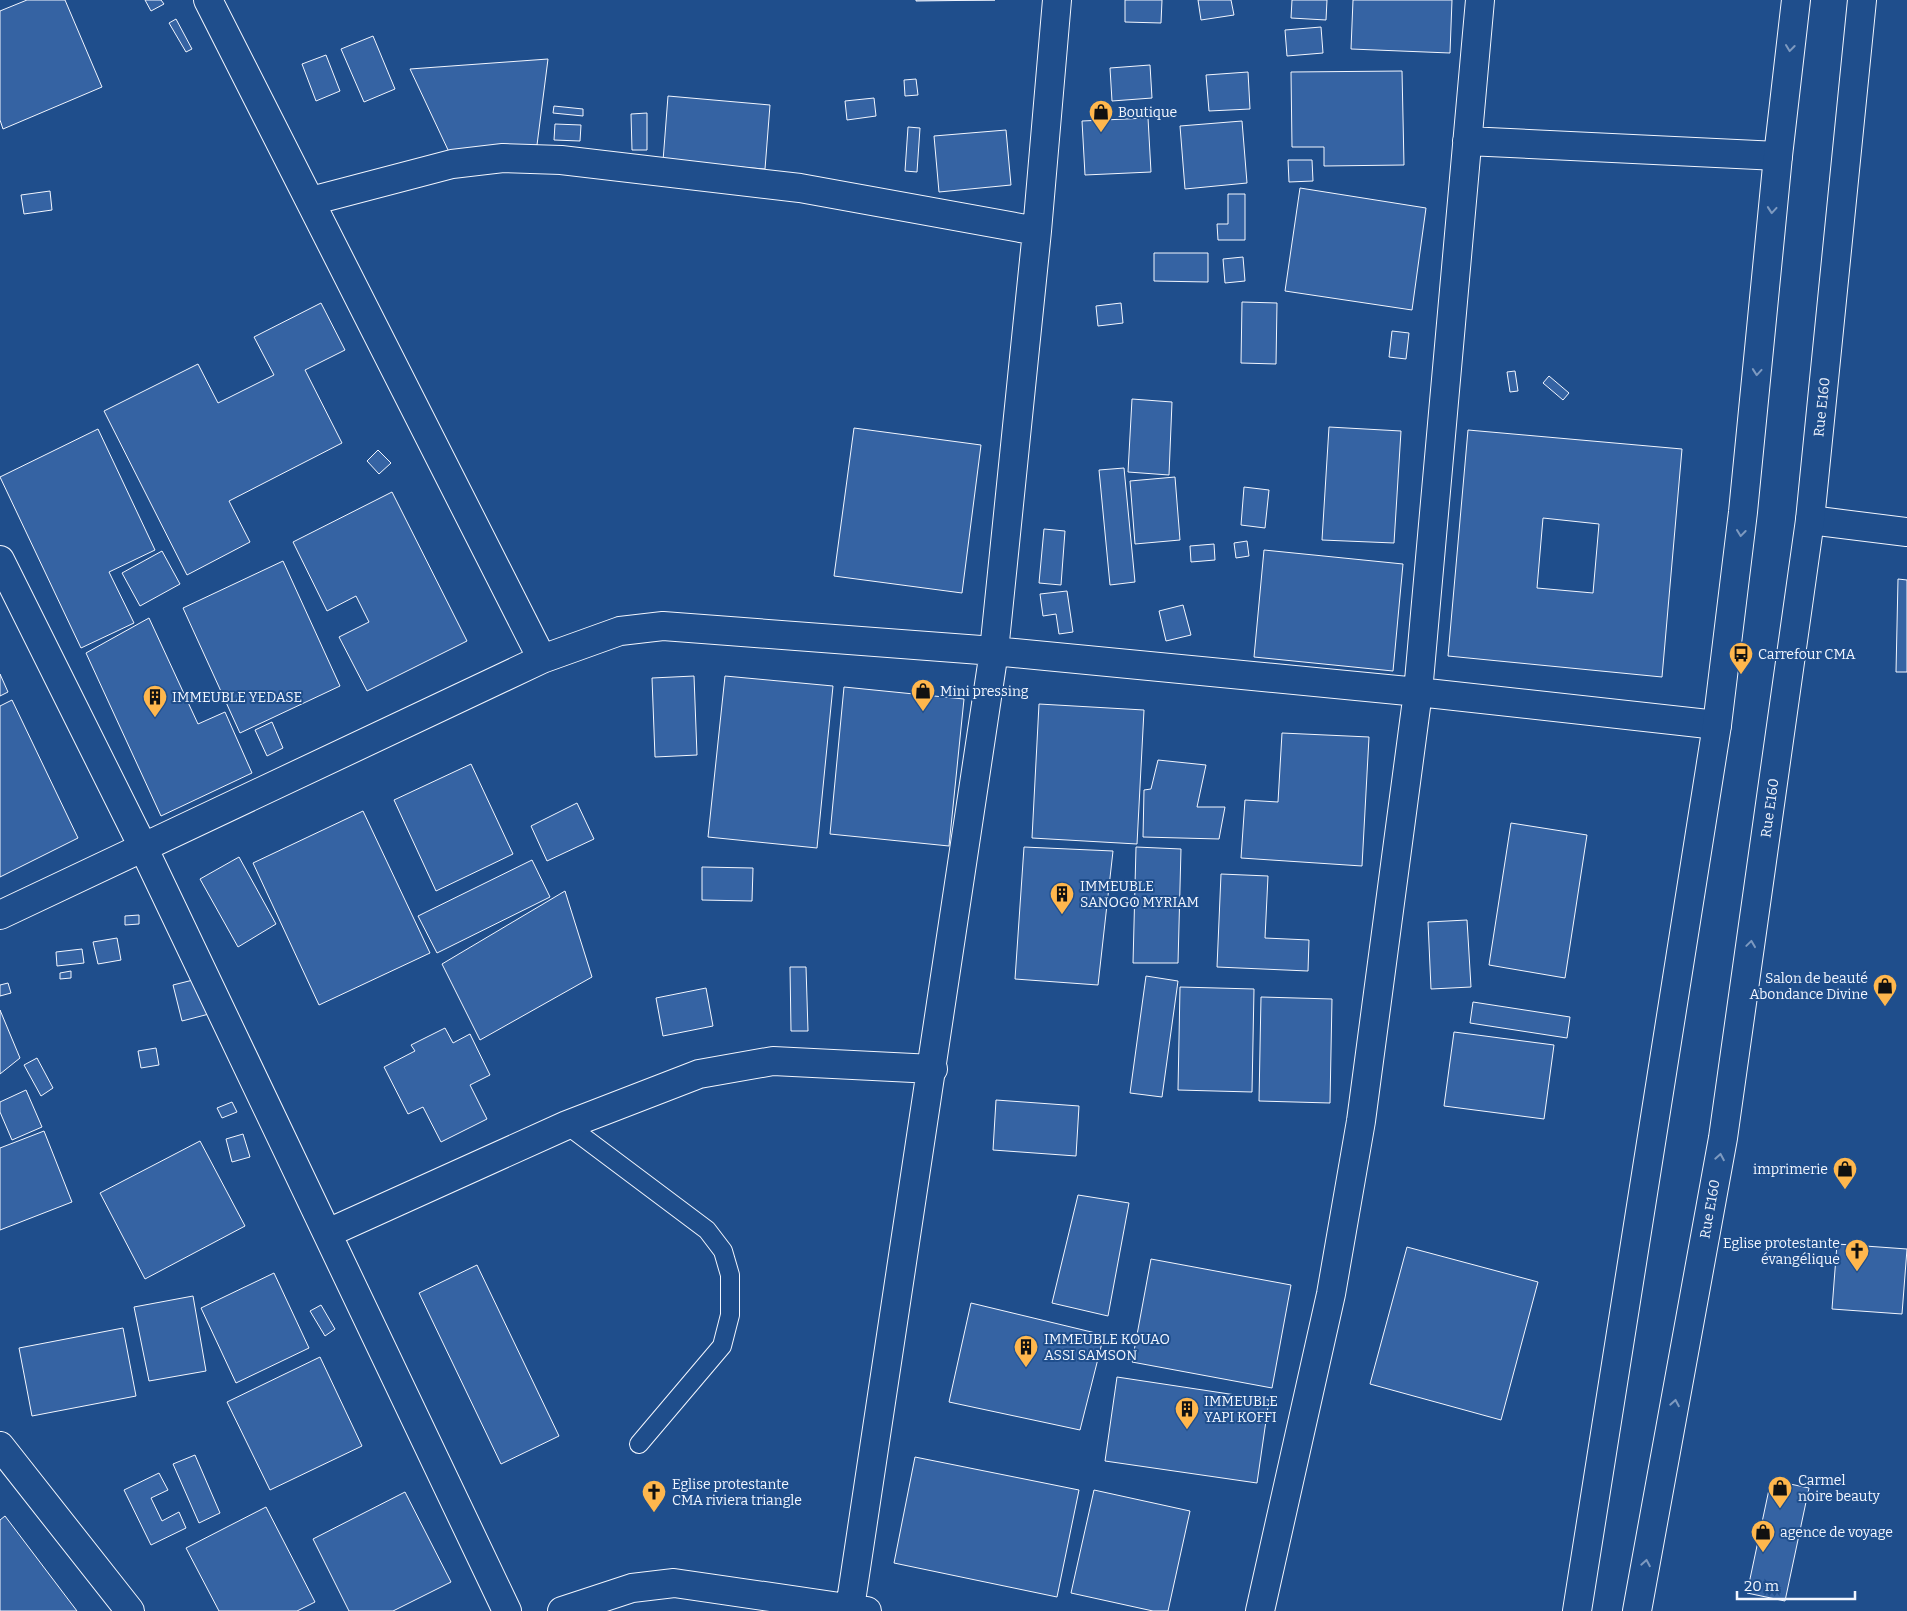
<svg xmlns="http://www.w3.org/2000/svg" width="1907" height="1611" font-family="Bitter,serif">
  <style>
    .building { fill: #3563a3; stroke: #f2f6ff; fill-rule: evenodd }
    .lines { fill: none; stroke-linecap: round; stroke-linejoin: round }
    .service-casing { stroke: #f2f6ff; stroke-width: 20 }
    .minor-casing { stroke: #f2f6ff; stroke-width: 30 }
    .tertiary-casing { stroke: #f2f6ff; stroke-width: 30 }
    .service { stroke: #1f4e8c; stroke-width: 18 }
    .minor { stroke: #1f4e8c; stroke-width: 28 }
    .tertiary { stroke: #1f4e8c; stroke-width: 28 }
    .oneway { stroke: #7e9ac0 }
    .labels { text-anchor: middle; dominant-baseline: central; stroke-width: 4; stroke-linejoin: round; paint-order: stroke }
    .poi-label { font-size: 14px; fill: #f2f6ff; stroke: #1f4e8c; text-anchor: start }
    .street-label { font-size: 14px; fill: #f2f6ff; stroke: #1f4e8c }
  </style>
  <rect width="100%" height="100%" fill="#1f4e8c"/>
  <!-- building -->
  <path class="building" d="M 27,0 L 65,0 L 102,87 L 3,129 L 0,120 L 0,11 Z
    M 145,0 L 161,0 L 164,4 L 151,11 Z
    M 916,0 L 995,0 L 916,1 Z
    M 1125,0 L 1162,0 L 1161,23 L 1125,22 Z
    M 1198,0 L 1231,0 L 1234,15 L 1201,20 Z
    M 1292,0 L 1327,0 L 1326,20 L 1291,18 Z
    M 1353,0 L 1452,0 L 1450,53 L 1351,49 Z
    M 176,19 L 192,49 L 186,52 L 169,23 Z
    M 1321,27 L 1323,53 L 1287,56 L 1285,30 Z
    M 373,36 L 395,89 L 364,102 L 341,49 Z
    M 326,55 L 340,91 L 316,101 L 302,64 Z
    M 548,59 L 537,145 L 449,152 L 410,69 Z
    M 1150,65 L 1152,98 L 1112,101 L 1110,68 Z
    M 1402,71 L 1404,165 L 1324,166 L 1324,147 L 1292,147 L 1291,72 Z
    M 1248,72 L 1250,109 L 1209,111 L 1206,75 Z
    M 916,79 L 918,95 L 905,96 L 904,80 Z
    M 668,96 L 770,105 L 765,169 L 663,161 Z
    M 874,98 L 876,116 L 847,120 L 845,101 Z
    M 554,106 L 583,109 L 583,116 L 553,113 Z
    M 647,113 L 647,150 L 632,150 L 631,114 Z
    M 1148,118 L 1151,172 L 1085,175 L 1082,121 Z
    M 1242,121 L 1247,183 L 1185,189 L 1180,126 Z
    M 555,124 L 581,125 L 580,141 L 554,140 Z
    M 908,127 L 920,128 L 917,172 L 905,171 Z
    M 1006,130 L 1011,185 L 939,192 L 934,136 Z
    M 1288,160 L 1312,160 L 1313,181 L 1289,182 Z
    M 1300,188 L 1426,208 L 1412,310 L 1285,291 Z
    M 50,191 L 52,210 L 24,214 L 21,195 Z
    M 1228,194 L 1245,194 L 1245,240 L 1218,240 L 1217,224 L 1228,224 Z
    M 1154,253 L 1208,253 L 1208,282 L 1154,281 Z
    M 1243,257 L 1245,281 L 1225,283 L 1223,259 Z
    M 1242,302 L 1277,303 L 1276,364 L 1241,363 Z
    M 321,303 L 345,350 L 305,370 L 342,443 L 229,501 L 250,542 L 187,575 L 104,411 L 198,364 L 218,403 L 274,375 L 254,337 Z
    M 1121,303 L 1123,323 L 1098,326 L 1096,306 Z
    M 1392,331 L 1409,333 L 1406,359 L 1389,357 Z
    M 1515,371 L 1518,391 L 1510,392 L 1507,372 Z
    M 1549,376 L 1569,393 L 1563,400 L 1543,383 Z
    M 1132,399 L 1172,402 L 1169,475 L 1128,472 Z
    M 1329,427 L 1401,431 L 1394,543 L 1322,540 Z
    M 854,428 L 981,445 L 962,593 L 834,576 Z
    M 98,429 L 155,550 L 109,572 L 134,623 L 81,648 L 0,477 Z
    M 1468,430 L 1682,449 L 1662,677 L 1448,656 ZM 1543,518 L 1599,524 L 1593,593 L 1537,588 Z
    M 378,450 L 391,463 L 379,474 L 367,461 Z
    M 1124,468 L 1135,582 L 1110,585 L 1099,470 Z
    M 1175,477 L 1180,540 L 1135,544 L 1130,481 Z
    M 1244,487 L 1269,490 L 1265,528 L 1241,525 Z
    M 392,492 L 467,641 L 367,691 L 339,637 L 369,622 L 356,596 L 327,611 L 293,542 Z
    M 1044,529 L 1065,531 L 1061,585 L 1039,583 Z
    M 1247,541 L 1249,556 L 1236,558 L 1234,543 Z
    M 1214,544 L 1215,560 L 1191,562 L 1190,546 Z
    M 1264,550 L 1403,564 L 1393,671 L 1254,657 Z
    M 162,551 L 180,584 L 140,606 L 122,573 Z
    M 283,561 L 340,686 L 240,733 L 183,608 Z
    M 1898,579 L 1907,580 L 1907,672 L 1896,672 Z
    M 1067,591 L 1073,632 L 1059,634 L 1056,614 L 1043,616 L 1040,594 Z
    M 1183,605 L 1191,635 L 1166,641 L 1159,611 Z
    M 149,618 L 198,724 L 225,712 L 252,773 L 161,816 L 86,653 Z
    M 0,674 L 8,692 L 0,696 Z
    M 694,676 L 697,755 L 655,757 L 652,678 Z
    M 725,676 L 833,686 L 817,848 L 708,837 Z
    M 844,687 L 964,699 L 949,846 L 830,834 Z
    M 12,700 L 78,838 L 0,877 L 0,706 Z
    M 1039,704 L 1144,710 L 1137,844 L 1032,838 Z
    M 272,722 L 283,748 L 267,756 L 255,730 Z
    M 1282,733 L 1369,737 L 1362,866 L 1241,858 L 1245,800 L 1278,802 Z
    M 1158,760 L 1206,765 L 1197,807 L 1225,807 L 1219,839 L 1143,837 L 1144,790 L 1151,789 Z
    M 471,764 L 513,854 L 436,891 L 394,800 Z
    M 577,803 L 594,839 L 547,861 L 531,826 Z
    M 363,811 L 430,953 L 319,1005 L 253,863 Z
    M 1511,823 L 1587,835 L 1565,978 L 1489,965 Z
    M 1024,847 L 1113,851 L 1098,985 L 1015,979 Z
    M 1136,847 L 1181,849 L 1178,963 L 1133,963 Z
    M 239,857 L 276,924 L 238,947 L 200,879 Z
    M 532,860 L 550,897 L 437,953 L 418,916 Z
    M 702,867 L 753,868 L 752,901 L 702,900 Z
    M 1221,874 L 1268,876 L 1265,938 L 1309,940 L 1308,971 L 1217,967 Z
    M 565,891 L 592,977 L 480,1040 L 442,964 Z
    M 139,915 L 139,924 L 125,925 L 125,916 Z
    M 1467,920 L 1471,987 L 1431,989 L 1428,922 Z
    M 117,938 L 121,960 L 98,964 L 93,942 Z
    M 82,949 L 84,963 L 57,966 L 56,952 Z
    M 790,967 L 806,967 L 808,1031 L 791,1031 Z
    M 71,971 L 71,978 L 60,979 L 60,973 Z
    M 1146,976 L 1178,981 L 1162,1097 L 1130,1093 Z
    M 201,978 L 209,1014 L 182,1021 L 173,985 Z
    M 8,983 L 11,993 L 0,996 L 0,985 Z
    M 1180,987 L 1254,989 L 1252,1092 L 1178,1090 Z
    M 706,988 L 713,1026 L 663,1036 L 656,998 Z
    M 1261,997 L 1332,999 L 1330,1103 L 1259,1101 Z
    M 1473,1002 L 1570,1017 L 1567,1038 L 1470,1023 Z
    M 0,1010 L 20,1058 L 0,1074 Z
    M 445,1028 L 453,1043 L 470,1034 L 490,1075 L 470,1085 L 487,1119 L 441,1142 L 423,1107 L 408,1114 L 384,1067 L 415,1051 L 411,1045 Z
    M 1454,1032 L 1554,1045 L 1544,1119 L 1444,1106 Z
    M 156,1048 L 159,1065 L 141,1068 L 138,1051 Z
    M 37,1058 L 53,1088 L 41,1096 L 24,1065 Z
    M 26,1090 L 42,1127 L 12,1140 L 0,1112 L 0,1102 Z
    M 996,1100 L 1079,1106 L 1076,1156 L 993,1150 Z
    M 232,1102 L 237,1112 L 222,1118 L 217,1108 Z
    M 44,1131 L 72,1202 L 0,1230 L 0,1148 Z
    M 243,1134 L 250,1157 L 232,1162 L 226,1139 Z
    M 200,1141 L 245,1226 L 145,1279 L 100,1193 Z
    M 1078,1195 L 1129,1203 L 1108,1316 L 1052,1303 Z
    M 1837,1244 L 1907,1249 L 1902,1314 L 1832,1309 Z
    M 1407,1247 L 1538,1282 L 1501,1420 L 1370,1384 Z
    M 1151,1259 L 1291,1285 L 1272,1388 L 1132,1362 Z
    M 477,1265 L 559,1436 L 501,1464 L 419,1293 Z
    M 274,1273 L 309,1348 L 236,1383 L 201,1308 Z
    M 193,1296 L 206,1371 L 149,1381 L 134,1307 Z
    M 971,1303 L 1104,1335 L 1080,1430 L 949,1402 Z
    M 321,1305 L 335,1329 L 325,1336 L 310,1311 Z
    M 123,1328 L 136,1396 L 32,1416 L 19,1348 Z
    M 320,1357 L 362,1446 L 270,1490 L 227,1402 Z
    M 1117,1377 L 1269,1400 L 1257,1483 L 1105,1461 Z
    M 195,1455 L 220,1513 L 199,1523 L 173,1464 Z
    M 915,1457 L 1079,1490 L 1057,1597 L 894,1563 Z
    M 159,1473 L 168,1490 L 151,1498 L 162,1521 L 179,1512 L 186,1528 L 151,1545 L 124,1490 Z
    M 1771,1480 L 1809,1488 L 1785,1601 L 1747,1593 Z
    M 1094,1490 L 1190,1511 L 1168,1611 L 1153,1611 L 1071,1593 Z
    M 405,1492 L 451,1582 L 393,1611 L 349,1611 L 313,1539 Z
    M 266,1507 L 315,1602 L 297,1611 L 219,1611 L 186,1548 Z
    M 5,1516 L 77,1611 L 0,1611 L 0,1520 Z"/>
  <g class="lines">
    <defs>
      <path id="service" d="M 567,1125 L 707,1230 L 723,1251 L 730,1275 L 730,1315 L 722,1346 L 639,1444"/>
      <path id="minor" d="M 208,0 L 542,659
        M 1467,141 L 1778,156
        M 311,201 L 452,164 L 503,158 L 561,160 L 800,188 L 1037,231
        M 1810,520 L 1907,532
        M 0,560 L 143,847 L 507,1611
        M 0,915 L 542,659 L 620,631 L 663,626 L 994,651 L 1418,692 L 1717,725
        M 328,1233 L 567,1125 L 699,1074 L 773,1061 L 933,1069
        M 0,1446 L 130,1611
        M 850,1608 L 994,651 L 1037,231 L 1057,0
        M 562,1611 L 632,1588 L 674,1583 L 867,1611
        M 1260,1611 L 1331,1294 L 1361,1121 L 1418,692 L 1480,0"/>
      <path id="tertiary" d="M 1577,1611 L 1717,725 L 1743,512 L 1778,156 L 1796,0
        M 1637,1611 L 1723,1138 L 1810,520 L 1862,0"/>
    </defs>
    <!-- service casing -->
    <use href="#service" class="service-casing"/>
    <!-- minor casing -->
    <use href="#minor" class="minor-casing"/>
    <!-- tertiary casing -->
    <use href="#tertiary" class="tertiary-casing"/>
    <!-- service -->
    <use href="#service" class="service"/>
    <!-- minor -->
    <use href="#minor" class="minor"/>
    <!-- tertiary -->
    <use href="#tertiary" class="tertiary"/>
  </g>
  <!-- one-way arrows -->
  <defs><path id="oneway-chevron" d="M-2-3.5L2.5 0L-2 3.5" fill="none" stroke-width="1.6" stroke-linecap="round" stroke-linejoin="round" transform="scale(1.25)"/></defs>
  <g class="oneway">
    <use href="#oneway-chevron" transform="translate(1790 48) rotate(97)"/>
    <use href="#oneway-chevron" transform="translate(1772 210) rotate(95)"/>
    <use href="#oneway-chevron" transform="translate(1757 372) rotate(95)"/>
    <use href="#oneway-chevron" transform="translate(1741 533) rotate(97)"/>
    <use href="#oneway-chevron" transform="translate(1751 944) rotate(-82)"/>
    <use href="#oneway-chevron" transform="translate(1720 1157) rotate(-80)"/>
    <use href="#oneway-chevron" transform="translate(1675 1403) rotate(-80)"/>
    <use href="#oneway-chevron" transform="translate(1646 1563) rotate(-80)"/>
  </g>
  <!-- icons -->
  <defs>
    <symbol id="shop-pin" viewBox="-11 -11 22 30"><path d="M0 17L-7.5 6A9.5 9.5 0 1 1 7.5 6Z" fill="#ffb74d" stroke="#1f4e8c"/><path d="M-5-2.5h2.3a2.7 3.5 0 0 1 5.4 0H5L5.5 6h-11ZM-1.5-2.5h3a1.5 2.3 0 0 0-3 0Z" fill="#111"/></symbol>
    <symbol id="bus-pin" viewBox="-11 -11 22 30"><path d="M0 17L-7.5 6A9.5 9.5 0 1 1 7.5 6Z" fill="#ffb74d" stroke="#1f4e8c"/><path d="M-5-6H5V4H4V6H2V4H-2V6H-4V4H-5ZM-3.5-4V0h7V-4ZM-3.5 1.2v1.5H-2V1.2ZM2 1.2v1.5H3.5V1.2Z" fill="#111"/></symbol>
    <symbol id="building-pin" viewBox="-11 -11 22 30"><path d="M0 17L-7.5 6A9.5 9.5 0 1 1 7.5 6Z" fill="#ffb74d" stroke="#1f4e8c"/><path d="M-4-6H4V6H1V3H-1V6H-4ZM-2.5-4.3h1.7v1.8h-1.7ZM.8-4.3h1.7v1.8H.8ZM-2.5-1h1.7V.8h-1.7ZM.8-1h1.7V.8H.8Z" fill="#111"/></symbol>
    <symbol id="church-pin" viewBox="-11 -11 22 30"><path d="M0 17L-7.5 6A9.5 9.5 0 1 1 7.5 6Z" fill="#ffb74d" stroke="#1f4e8c"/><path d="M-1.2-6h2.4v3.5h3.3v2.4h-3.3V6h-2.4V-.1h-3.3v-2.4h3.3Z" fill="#111"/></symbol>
  </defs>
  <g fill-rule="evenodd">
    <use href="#shop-pin" x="1087" y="98" width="28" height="38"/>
    <use href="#bus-pin" x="1727" y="640" width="28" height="38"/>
    <use href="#shop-pin" x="909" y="677" width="28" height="38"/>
    <use href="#building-pin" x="141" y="683" width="28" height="38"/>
    <use href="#building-pin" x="1048" y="880" width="28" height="38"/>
    <use href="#shop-pin" x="1871" y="972" width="28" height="38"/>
    <use href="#shop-pin" x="1831" y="1155" width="28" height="38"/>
    <use href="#church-pin" x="1843" y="1237" width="28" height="38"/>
    <use href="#building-pin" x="1012" y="1333" width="28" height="38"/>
    <use href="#building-pin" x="1173" y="1395" width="28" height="38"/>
    <use href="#shop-pin" x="1766" y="1474" width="28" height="38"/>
    <use href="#church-pin" x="640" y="1478" width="28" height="38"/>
    <use href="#shop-pin" x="1749" y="1518" width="28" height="38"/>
  </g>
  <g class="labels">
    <!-- poi labels -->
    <g class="poi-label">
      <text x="1118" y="112">Boutique</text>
      <text x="1758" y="654">Carrefour CMA</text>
      <text x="940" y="691">Mini pressing</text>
      <text x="172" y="697">IMMEUBLE YEDASE</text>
      <text x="1080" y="886">IMMEUBLE<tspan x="1080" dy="16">SANOGO MYRIAM</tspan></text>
      <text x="1868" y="978" text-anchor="end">Salon de beauté<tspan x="1868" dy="16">Abondance Divine</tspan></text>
      <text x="1828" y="1169" text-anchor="end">imprimerie</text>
      <text x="1840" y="1243" text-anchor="end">Eglise protestante<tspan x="1840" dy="16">évangélique</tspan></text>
      <text x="1044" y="1339">IMMEUBLE KOUAO<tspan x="1044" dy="16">ASSI SAMSON</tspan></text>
      <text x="1204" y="1401">IMMEUBLE<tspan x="1204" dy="16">YAPI KOFFI</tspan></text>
      <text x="1798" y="1480">Carmel<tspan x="1798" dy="16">noire beauty</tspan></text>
      <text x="672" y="1484">Eglise protestante<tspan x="672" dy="16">CMA riviera triangle</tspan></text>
      <text x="1780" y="1532">agence de voyage</text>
    </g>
    <!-- street labels -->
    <g class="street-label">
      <text transform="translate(1822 407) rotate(-84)">Rue E160</text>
      <text transform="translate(1770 808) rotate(-82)">Rue E160</text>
      <text transform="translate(1710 1209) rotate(-80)">Rue E160</text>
    </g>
  </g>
  <!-- scale -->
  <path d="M1737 1591v8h118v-8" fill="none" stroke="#f2f6ff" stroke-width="2.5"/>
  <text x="1744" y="1591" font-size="15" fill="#f2f6ff" stroke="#1f4e8c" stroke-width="4" paint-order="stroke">20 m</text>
</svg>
